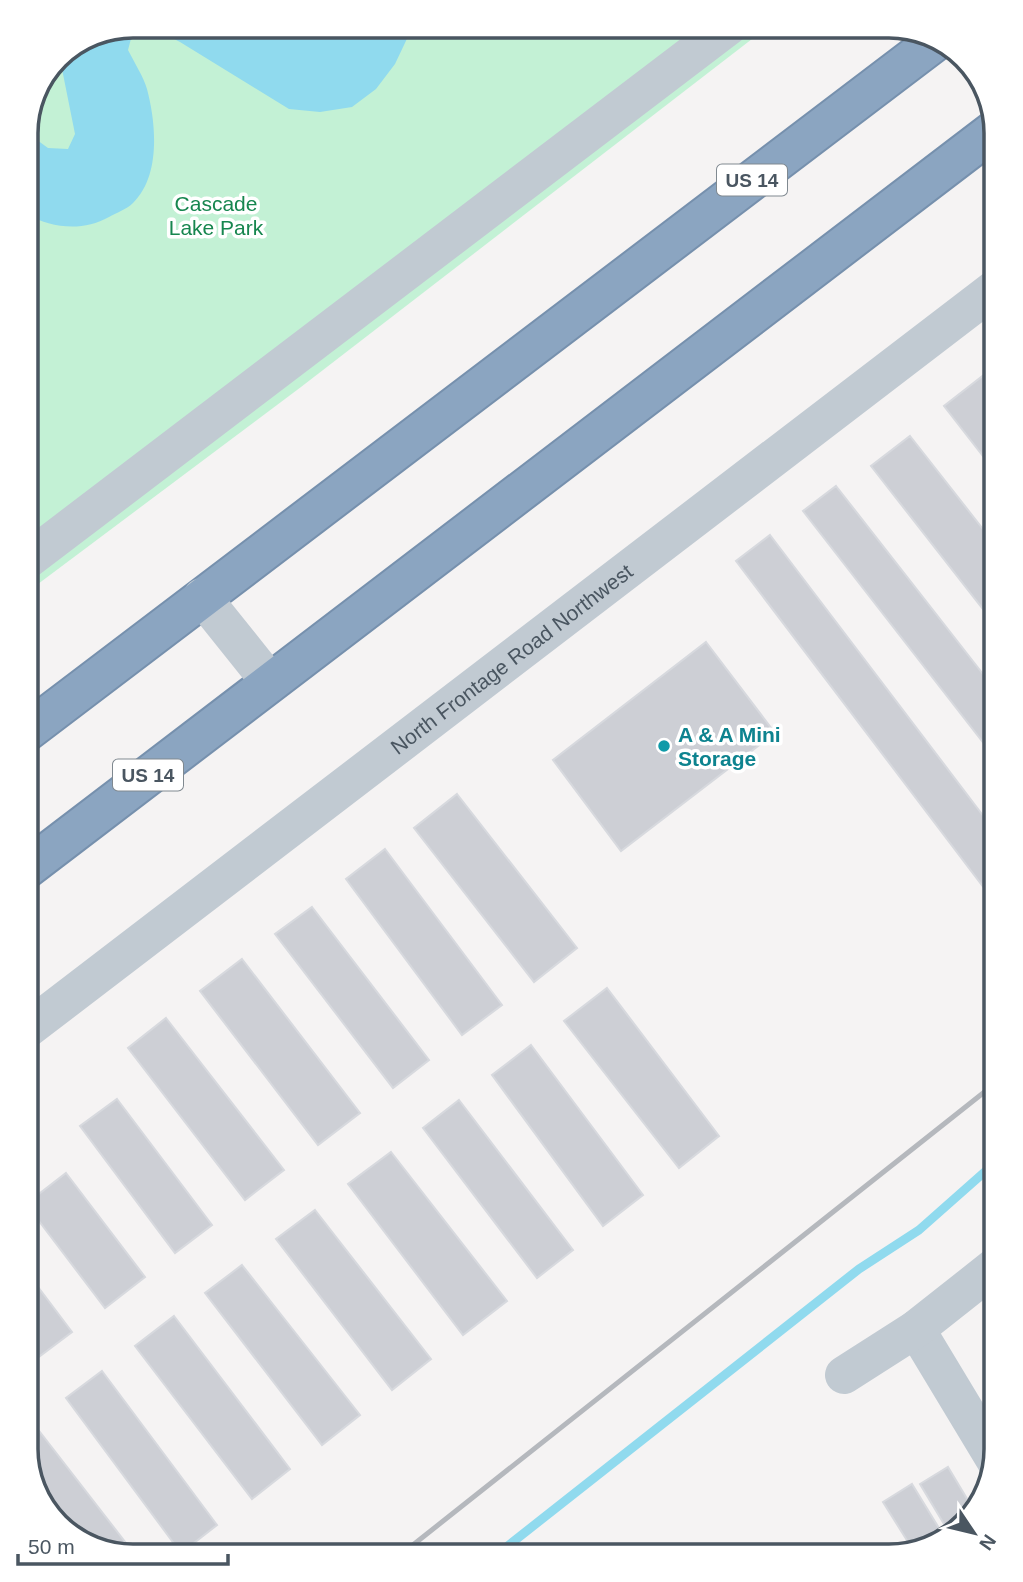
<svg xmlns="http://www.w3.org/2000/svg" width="1023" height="1582" font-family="Arial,sans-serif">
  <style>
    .green { fill: #c3f1d5 }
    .water { fill: #90daee }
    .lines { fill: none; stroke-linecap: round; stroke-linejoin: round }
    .stream { stroke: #90daee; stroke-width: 9 }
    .building { fill: #cdcfd5; stroke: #d7d9de; stroke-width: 2 }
    .highway-casing { stroke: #7690ad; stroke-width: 42 }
    .minor { stroke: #c1cad2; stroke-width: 38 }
    .highway { stroke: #8ba5c1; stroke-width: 38 }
    .rail { stroke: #b5b8bd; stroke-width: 5 }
    .culture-dot { fill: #0f9aa8; stroke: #fff; stroke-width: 2.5 }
    .labels { text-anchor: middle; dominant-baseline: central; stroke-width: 7; stroke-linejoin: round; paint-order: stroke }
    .shield { fill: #fff; stroke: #808990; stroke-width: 2 }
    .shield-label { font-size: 19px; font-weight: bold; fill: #4a5661 }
    .park-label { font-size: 21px; fill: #17864f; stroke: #fff }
    .street-label { font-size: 21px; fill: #4a5661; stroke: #fff }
    .culture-label { font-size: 21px; font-weight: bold; fill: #0d838f; stroke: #fff; text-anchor: start }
    .rim { fill: none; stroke: #4a5661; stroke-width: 3.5 }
  </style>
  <rect width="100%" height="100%" fill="#f5f3f3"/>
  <!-- green -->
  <path class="green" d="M 133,26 L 769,26 L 301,387 L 26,593 L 26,127 L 58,57 Z"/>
  <!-- water -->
  <path class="water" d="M 133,26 L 145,26 L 133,31 L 128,50 C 134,62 143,76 147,89 C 156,123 161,176 133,203 C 127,209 116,213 109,217 C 82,232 52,228 26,214 L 26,132 L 48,148 L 68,149 L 75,134 L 62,69 L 64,55 Z
    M 149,26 L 264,26 L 293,35 L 321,32 L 327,26 L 413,26 L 395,64 L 376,89 L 352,107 L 320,112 L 289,109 L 180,42 Z"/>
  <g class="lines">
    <!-- stream -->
    <path class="stream" d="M 495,1556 L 859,1269 L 919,1230 L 997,1161"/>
  </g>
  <!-- building -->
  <path class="building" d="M 989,371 L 997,381 L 997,474 L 944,406 Z
    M 910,436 L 997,547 L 997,627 L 871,466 Z
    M 836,486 L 997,692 L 997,743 L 989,750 L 803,511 Z
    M 770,535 L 997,834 L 997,905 L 736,561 Z
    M 706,642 L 775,733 L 621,851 L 553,760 Z
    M 457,794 L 577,948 L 534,982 L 414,828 Z
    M 385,849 L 502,1005 L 462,1035 L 346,879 Z
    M 312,907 L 429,1060 L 393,1088 L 275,934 Z
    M 242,959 L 360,1113 L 318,1145 L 200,991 Z
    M 607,988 L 719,1136 L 679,1168 L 564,1021 Z
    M 166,1018 L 284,1170 L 245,1200 L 128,1048 Z
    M 531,1045 L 643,1195 L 603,1226 L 492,1075 Z
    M 117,1099 L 212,1225 L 175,1253 L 80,1126 Z
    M 459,1100 L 573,1250 L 537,1278 L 423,1128 Z
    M 391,1152 L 507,1301 L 463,1335 L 348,1184 Z
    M 66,1173 L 145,1277 L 105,1308 L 26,1204 Z
    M 315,1210 L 431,1359 L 392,1390 L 276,1239 Z
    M 242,1265 L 360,1415 L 322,1445 L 205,1293 Z
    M 26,1271 L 72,1332 L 36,1359 L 26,1345 Z
    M 174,1316 L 290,1469 L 252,1499 L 135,1346 Z
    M 102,1371 L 217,1525 L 181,1553 L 66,1398 Z
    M 33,1423 L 136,1556 L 127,1556 L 74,1538 L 37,1497 L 26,1449 L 26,1428 Z
    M 948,1467 L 975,1512 L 950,1534 L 920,1484 Z
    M 912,1484 L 945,1538 L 938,1545 L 913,1550 L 883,1502 Z"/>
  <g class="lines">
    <defs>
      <path id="highway" d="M 26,732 L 937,40
        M 26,869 L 996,129"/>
    </defs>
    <!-- highway casing -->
    <use href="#highway" class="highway-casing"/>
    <!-- minor -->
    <g class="minor">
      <path d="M 26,561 L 729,26"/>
      <path d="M 202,597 L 270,682"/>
      <path id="s1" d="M 26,1030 L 997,287"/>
      <path d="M 916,1329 L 995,1460"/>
      <path d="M 844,1375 L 916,1329 L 997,1265"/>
    </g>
    <!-- highway -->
    <use href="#highway" class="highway"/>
    <!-- rail -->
    <path class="rail" d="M 399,1556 L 997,1082"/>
  </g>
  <!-- markers -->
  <circle class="culture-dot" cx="664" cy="746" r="7"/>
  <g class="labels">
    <!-- shield labels -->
    <g class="shield">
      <rect x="717" y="164.5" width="70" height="31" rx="5"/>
      <rect x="113" y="759.5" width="70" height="31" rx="5"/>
    </g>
    <g class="shield-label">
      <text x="752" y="180">US 14</text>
      <text x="148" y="775">US 14</text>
    </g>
    <!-- park labels -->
    <g class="park-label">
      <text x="216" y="203">Cascade<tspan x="216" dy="24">Lake Park</tspan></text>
    </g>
    <!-- street labels -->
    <g class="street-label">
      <text stroke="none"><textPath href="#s1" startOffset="611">North Frontage Road Northwest</textPath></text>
    </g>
    <!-- culture labels -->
    <g class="culture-label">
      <text x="678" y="734">A &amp; A Mini<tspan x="678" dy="24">Storage</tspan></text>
    </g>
  </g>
  <!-- crop -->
  <path d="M0 0H1023V1582H0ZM133 38H889A95 95 0 0 1 984 133V1449A95 95 0 0 1 889 1544H133A95 95 0 0 1 38 1449V133A95 95 0 0 1 133 38Z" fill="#fff" fill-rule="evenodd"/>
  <path class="rim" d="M133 38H889A95 95 0 0 1 984 133V1449A95 95 0 0 1 889 1544H133A95 95 0 0 1 38 1449V133A95 95 0 0 1 133 38Z"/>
  <!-- north arrow -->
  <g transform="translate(974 1533) rotate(125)" stroke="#ffffff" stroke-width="5" paint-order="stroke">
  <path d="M0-5L12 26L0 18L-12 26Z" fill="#4a5661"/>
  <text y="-10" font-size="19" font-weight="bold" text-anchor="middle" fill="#4a5661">N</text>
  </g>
  <!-- scale -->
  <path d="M18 1554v10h210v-10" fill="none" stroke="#4a5661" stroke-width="3.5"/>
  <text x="28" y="1554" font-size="21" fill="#4a5661" stroke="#ffffff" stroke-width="5" paint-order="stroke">50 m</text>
</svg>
